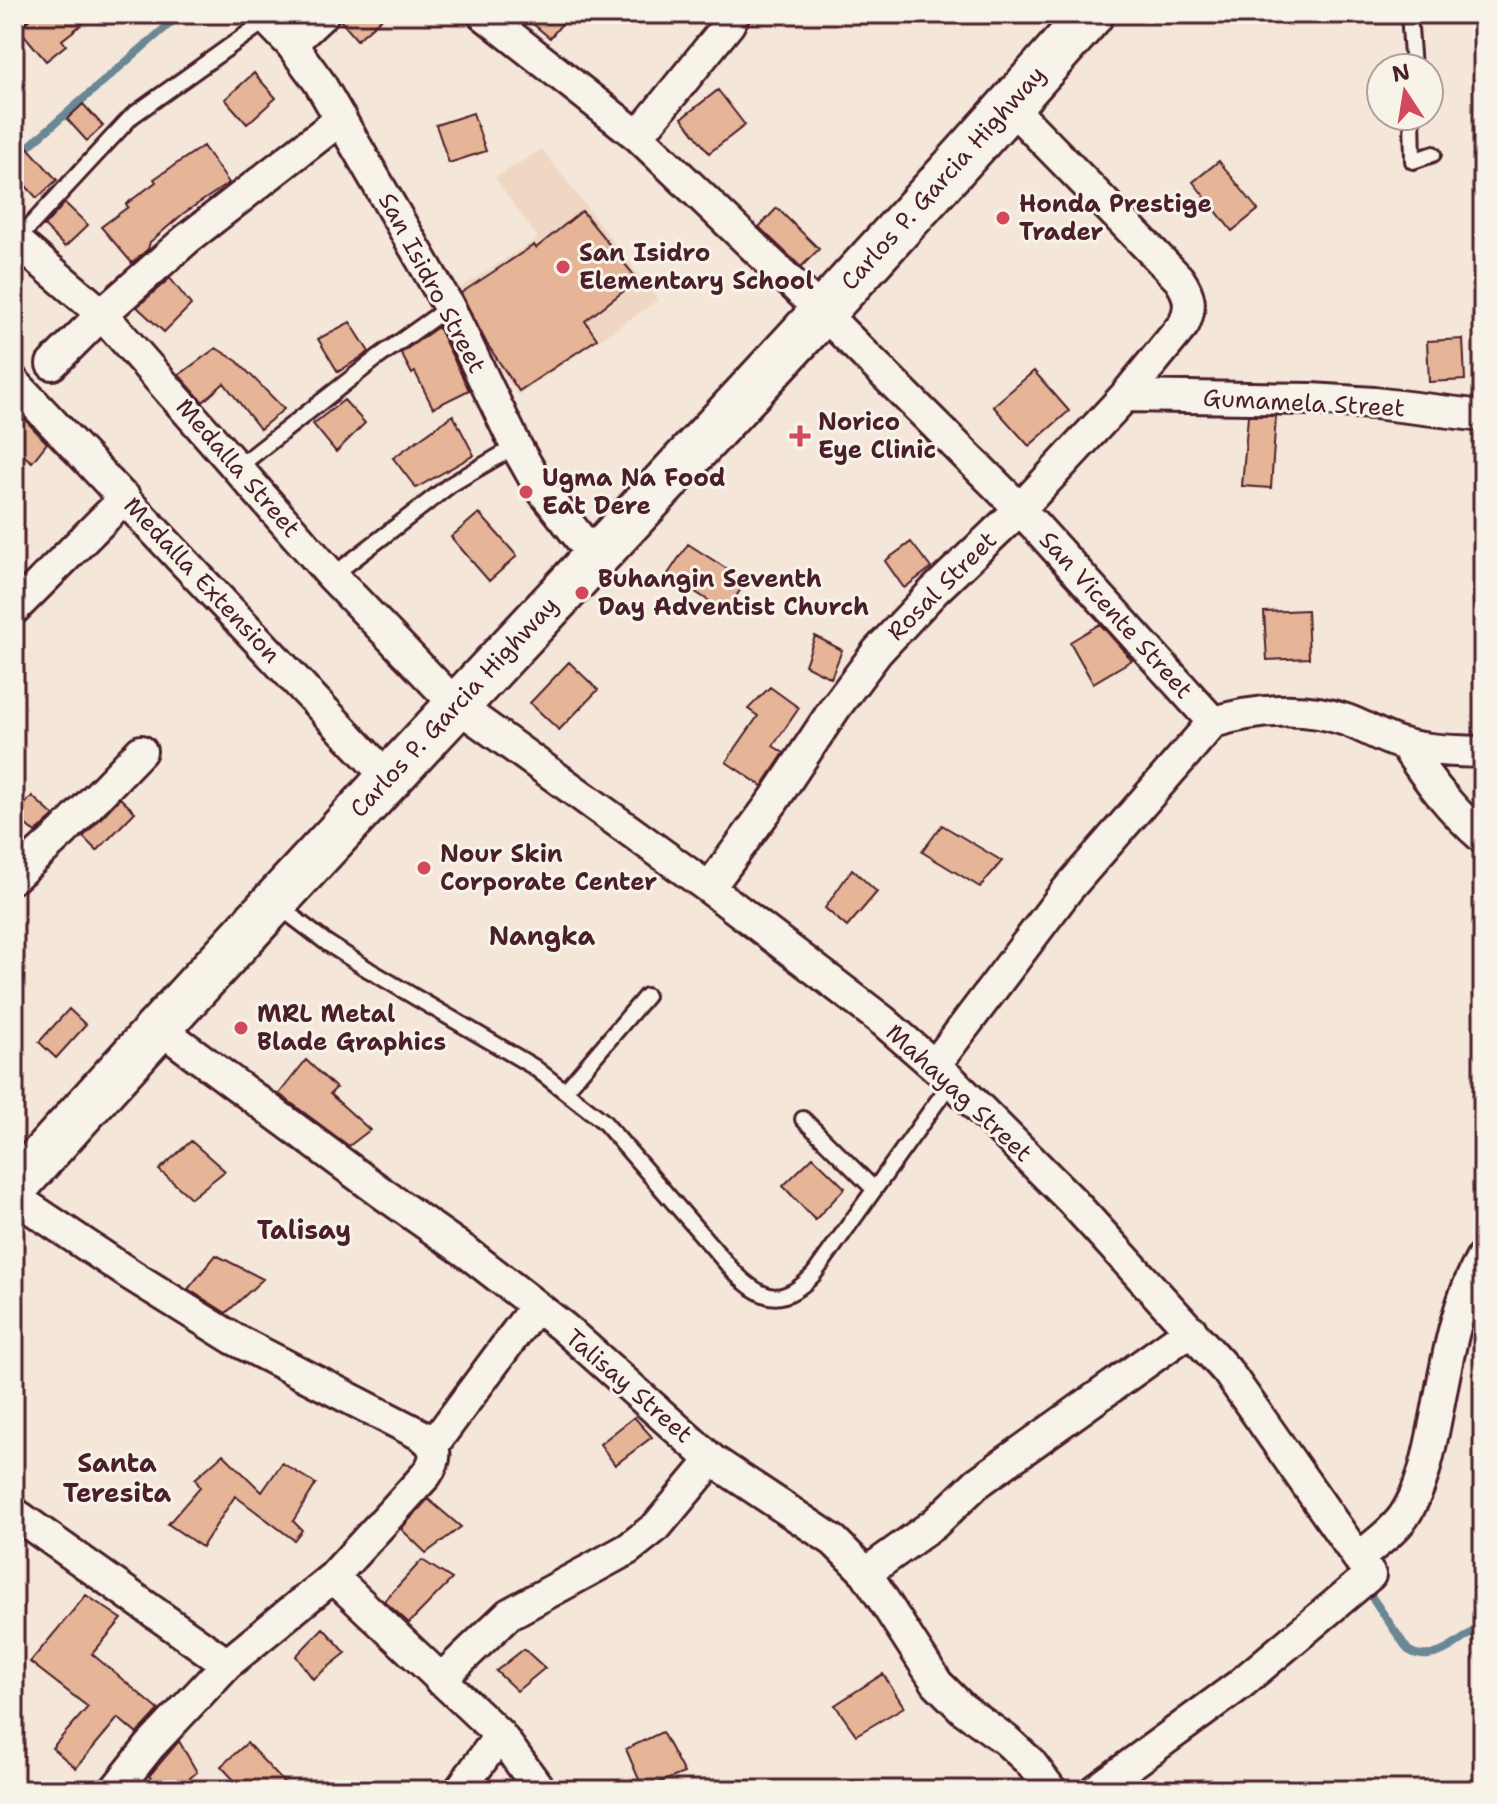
<svg xmlns="http://www.w3.org/2000/svg" width="1497" height="1804" font-family="'Shantell Sans',sans-serif">
  <style>
    .built { fill: #f0d7c4 }
    .lines { fill: none; stroke-linecap: round; stroke-linejoin: round }
    .stream { stroke: #6a8795; stroke-width: 8 }
    .building { fill: #e6b497; stroke: #4a1f2b; stroke-width: 2 }
    .service-casing { stroke: #4a1f2b; stroke-width: 20 }
    .minor-casing { stroke: #4a1f2b; stroke-width: 36 }
    .trunk-casing { stroke: #4a1f2b; stroke-width: 50 }
    .service { stroke: #f7f3e8; stroke-width: 14 }
    .minor { stroke: #f7f3e8; stroke-width: 30 }
    .trunk { stroke: #f7f3e8; stroke-width: 44 }
    .poi-dot { fill: #d1495b; stroke: #f7f3e8; stroke-width: 3 }
    .labels { text-anchor: middle; dominant-baseline: central; stroke-width: 6; stroke-linejoin: round; paint-order: stroke }
    .street-label { font-size: 24px; fill: #4a1f2b; stroke: #f7f3e8 }
    .poi-label { font-size: 24px; font-weight: bold; fill: #4a1f2b; stroke: #f7f3e8; text-anchor: start }
    .neighbourhood-label { font-size: 26px; font-weight: bold; fill: #4a1f2b; stroke: #f7f3e8 }
  </style>
  <rect width="100%" height="100%" fill="#f4e6d8"/>
  <filter id="ink" filterUnits="userSpaceOnUse"><feTurbulence type="fractalNoise" baseFrequency=".0125" numOctaves="2"/><feDisplacementMap in="SourceGraphic" scale="16" xChannelSelector="R" yChannelSelector="G"/><feConvolveMatrix kernelMatrix="1 2 1 2 8 2 1 2 1" color-interpolation-filters="sRGB"/></filter>
  <g filter="url(#ink)">
    <!-- built -->
    <path class="built" d="M 542,149 L 658,300 L 518,395 L 448,296 L 538,238 L 495,178 Z"/>
    <g class="lines">
      <!-- stream -->
      <path class="stream" d="M 14,159 L 181,14
        M 1365,1587 L 1408,1650 C 1434,1667 1461,1639 1483,1624"/>
    </g>
    <!-- building -->
    <path class="building" d="M 34,14 L 95,14 L 62,40 L 66,45 L 46,61 L 19,29 Z
      M 340,14 L 387,14 L 357,40 L 340,20 Z
      M 521,14 L 570,14 L 550,38 Z
      M 254,73 L 276,98 L 247,124 L 225,99 Z
      M 718,90 L 745,125 L 709,153 L 682,118 Z
      M 83,104 L 103,126 L 87,141 L 67,119 Z
      M 473,113 L 486,151 L 449,163 L 436,125 Z
      M 14,132 L 57,180 L 37,198 L 14,173 Z
      M 203,146 L 229,183 L 184,213 L 150,242 L 148,249 L 132,263 L 101,227 L 128,207 L 126,204 L 156,182 L 154,179 Z
      M 1219,161 L 1258,210 L 1232,231 L 1193,182 Z
      M 65,203 L 88,225 L 65,247 L 44,226 Z
      M 777,208 L 819,249 L 801,267 L 759,227 Z
      M 582,211 L 638,280 L 585,321 L 597,339 L 519,391 L 487,344 L 461,293 L 534,245 L 536,248 Z
      M 170,278 L 191,305 L 164,332 L 137,307 Z
      M 350,322 L 369,352 L 338,372 L 318,339 Z
      M 438,327 L 469,390 L 433,408 L 415,372 L 412,374 L 401,353 Z
      M 1463,339 L 1465,380 L 1429,382 L 1427,341 Z
      M 216,348 L 237,361 L 284,409 L 260,429 L 224,383 L 203,402 L 179,375 Z
      M 1034,371 L 1069,411 L 1029,446 L 993,406 Z
      M 344,400 L 365,423 L 336,452 L 313,424 Z
      M 14,408 L 47,443 L 32,462 L 14,448 Z
      M 453,415 L 474,455 L 416,488 L 393,458 Z
      M 1248,416 L 1276,416 L 1271,488 L 1242,486 Z
      M 479,513 L 517,556 L 489,581 L 451,537 Z
      M 911,542 L 931,568 L 904,588 L 885,561 Z
      M 688,544 L 746,581 L 726,612 L 668,574 Z
      M 1307,610 L 1309,658 L 1267,660 L 1264,612 Z
      M 1100,624 L 1132,660 L 1093,683 L 1070,642 Z
      M 815,636 L 842,650 L 831,678 L 805,665 Z
      M 569,662 L 598,690 L 559,730 L 530,703 Z
      M 770,687 L 799,708 L 773,746 L 784,753 L 762,786 L 726,762 L 758,716 L 748,709 Z
      M 32,796 L 54,816 L 35,833 L 15,815 Z
      M 120,798 L 135,812 L 97,851 L 83,837 Z
      M 942,825 L 1002,861 L 980,887 L 922,852 Z
      M 852,869 L 877,892 L 847,927 L 825,908 Z
      M 69,1009 L 86,1025 L 56,1058 L 39,1042 Z
      M 306,1060 L 336,1088 L 330,1094 L 370,1130 L 349,1146 L 279,1094 Z
      M 191,1141 L 225,1171 L 191,1198 L 159,1170 Z
      M 813,1157 L 845,1188 L 815,1220 L 783,1186 Z
      M 216,1255 L 263,1279 L 226,1313 L 188,1289 Z
      M 634,1417 L 652,1437 L 615,1465 L 600,1444 Z
      M 223,1454 L 262,1492 L 282,1463 L 316,1484 L 293,1521 L 302,1530 L 294,1540 L 235,1496 L 202,1547 L 168,1524 L 200,1487 L 195,1479 Z
      M 428,1499 L 461,1527 L 426,1553 L 401,1529 Z
      M 422,1560 L 452,1579 L 409,1623 L 384,1601 Z
      M 86,1595 L 122,1619 L 92,1654 L 159,1710 L 137,1734 L 118,1718 L 76,1768 L 52,1748 L 88,1707 L 30,1662 Z
      M 323,1628 L 346,1653 L 313,1679 L 296,1656 Z
      M 524,1649 L 545,1668 L 517,1691 L 496,1671 Z
      M 883,1674 L 904,1707 L 856,1735 L 835,1705 Z
      M 662,1732 L 684,1773 L 643,1789 L 626,1749 Z
      M 179,1741 L 197,1772 L 176,1790 L 161,1790 L 149,1776 Z
      M 247,1743 L 291,1790 L 243,1790 L 221,1766 Z"/>
    <g class="lines">
      <defs>
        <path id="service" d="M 1409,14 L 1413,68
          M 14,21 L 22,14
          M 1412,116 L 1413,161 L 1433,154
          M 16,241 L 132,116 L 268,19
          M 237,468 L 377,358 L 449,307
          M 332,576 L 450,485 L 516,446
          M 277,905 L 327,943 L 369,970 L 534,1067 L 603,1121 L 734,1272 C 764,1302 783,1307 814,1274 L 952,1081
          M 565,1091 L 646,996
          M 803,1119 L 874,1189"/>
        <path id="minor" d="M 262,14 L 291,44 L 319,82 L 449,307 L 516,446 L 538,485 L 594,556
          M 483,14 L 638,136 L 821,311 L 1020,509 L 1213,722
          M 291,44 L 323,14
          M 638,136 L 729,24 L 734,14
          M 14,239 L 102,314 L 332,576 L 456,705 L 709,888 L 883,1021 L 952,1081 L 1071,1200 L 1227,1371 L 1370,1575 L 1238,1686 L 1096,1790
          M 52,364 L 102,314 L 187,239 L 341,119
          M 14,382 L 388,778
          M 1125,396 L 1311,399 L 1374,403 L 1483,416
          M 14,609 L 125,498
          M 1213,722 C 1255,710 1304,705 1346,720 C 1366,727 1383,739 1403,744 C 1428,751 1457,751 1483,752
          M 1405,745 C 1428,780 1451,810 1483,838
          M 14,877 L 63,832 L 141,751
          M 709,888 L 774,800 L 835,708 L 877,652 L 934,591 L 1020,509 L 1125,396 L 1184,324 C 1192,306 1190,295 1179,279 L 1010,106
          M 158,1027 L 382,1193 L 469,1254 L 563,1327 L 712,1460 L 834,1541 L 866,1573 L 937,1683 L 963,1709 L 1006,1740 L 1030,1762 L 1051,1790
          M 935,1065 L 1067,890 L 1213,722
          M 14,1197 L 131,1275 L 234,1339 L 421,1435 C 438,1447 438,1458 426,1475 L 333,1577 L 227,1664 L 150,1746 L 115,1790
          M 433,1445 L 535,1307
          M 14,1513 L 227,1664
          M 1358,1558 C 1373,1546 1393,1532 1404,1516 C 1421,1491 1428,1458 1434,1428 C 1446,1370 1453,1308 1483,1256
          M 866,1573 L 934,1524 L 977,1483 L 1191,1330
          M 333,1577 L 500,1735 L 540,1790
          M 440,1680 L 509,1614 L 628,1549 L 657,1526 L 712,1460
          M 460,1790 L 500,1735"/>
        <path id="trunk" d="M 14,1188 C 368,792 740,413 1091,14"/>
      </defs>
      <!-- service casing -->
      <use href="#service" class="service-casing"/>
      <!-- minor casing -->
      <use href="#minor" class="minor-casing"/>
      <!-- trunk casing -->
      <use href="#trunk" class="trunk-casing"/>
      <!-- service -->
      <use href="#service" class="service"/>
      <!-- minor -->
      <use href="#minor" class="minor"/>
      <!-- trunk -->
      <use href="#trunk" class="trunk"/>
    </g>
  </g>
  <!-- markers -->
  <g class="poi-dot">
    <circle cx="1003" cy="218" r="8"/>
    <circle cx="563" cy="267" r="8"/>
    <path d="M796 424h8v8h8v8h-8v8h-8v-8h-8v-8h8z"/>
    <circle cx="526" cy="492" r="8"/>
    <circle cx="582" cy="593" r="8"/>
    <circle cx="424" cy="868" r="8"/>
    <circle cx="241" cy="1028" r="8"/>
  </g>
  <g class="labels">
    <!-- street labels -->
    <g class="street-label">
      <text transform="translate(943 178) rotate(-48)">Carlos P. Garcia Highway</text>
      <text transform="translate(432 283) rotate(62)">San Isidro Street</text>
      <text transform="translate(1304 403) rotate(3)">Gumamela Street</text>
      <text transform="translate(238 468) rotate(49)">Medalla Street</text>
      <text transform="translate(202 580) rotate(47)">Medalla Extension</text>
      <text transform="translate(942 586) rotate(-45)">Rosal Street</text>
      <text transform="translate(1116 615) rotate(48)">San Vicente Street</text>
      <text transform="translate(454 707) rotate(-47)">Carlos P. Garcia Highway</text>
      <text transform="translate(959 1093) rotate(43)">Mahayag Street</text>
      <text transform="translate(629 1386) rotate(41)">Talisay Street</text>
    </g>
    <!-- poi labels -->
    <g class="poi-label">
      <text x="1019" y="204">Honda Prestige<tspan x="1019" dy="28">Trader</tspan></text>
      <text x="579" y="253">San Isidro<tspan x="579" dy="28">Elementary School</tspan></text>
      <text x="818" y="422">Norico<tspan x="818" dy="28">Eye Clinic</tspan></text>
      <text x="542" y="478">Ugma Na Food<tspan x="542" dy="28">Eat Dere</tspan></text>
      <text x="598" y="579">Buhangin Seventh<tspan x="598" dy="28">Day Adventist Church</tspan></text>
      <text x="440" y="854">Nour Skin<tspan x="440" dy="28">Corporate Center</tspan></text>
      <text x="257" y="1014">MRL Metal<tspan x="257" dy="28">Blade Graphics</tspan></text>
    </g>
    <!-- neighbourhood labels -->
    <g class="neighbourhood-label">
      <text x="542" y="935">Nangka</text>
      <text x="304" y="1229">Talisay</text>
      <text x="117" y="1462">Santa<tspan x="117" dy="30">Teresita</tspan></text>
    </g>
  </g>
  <!-- margin -->
  <rect width="1497" height="1804" fill="none" stroke="#f7f3e8" stroke-width="48"/>
  <rect x="24" y="24" width="1449" height="1756" fill="none" stroke="#4a1f2b" stroke-width="3" filter="url(#ink)"/>
  <!-- north arrow -->
  <g transform="translate(1405 92) rotate(348)"><circle r="38" fill="#f7f3e8" stroke="#b29e9c" stroke-width="2"/>
  <path d="M0-6L14 30L0 20L-14 30Z" fill="#d1495b"/>
  <text y="-12" font-size="22" font-weight="bold" text-anchor="middle" fill="#4a1f2b">N</text>
  </g>
</svg>
